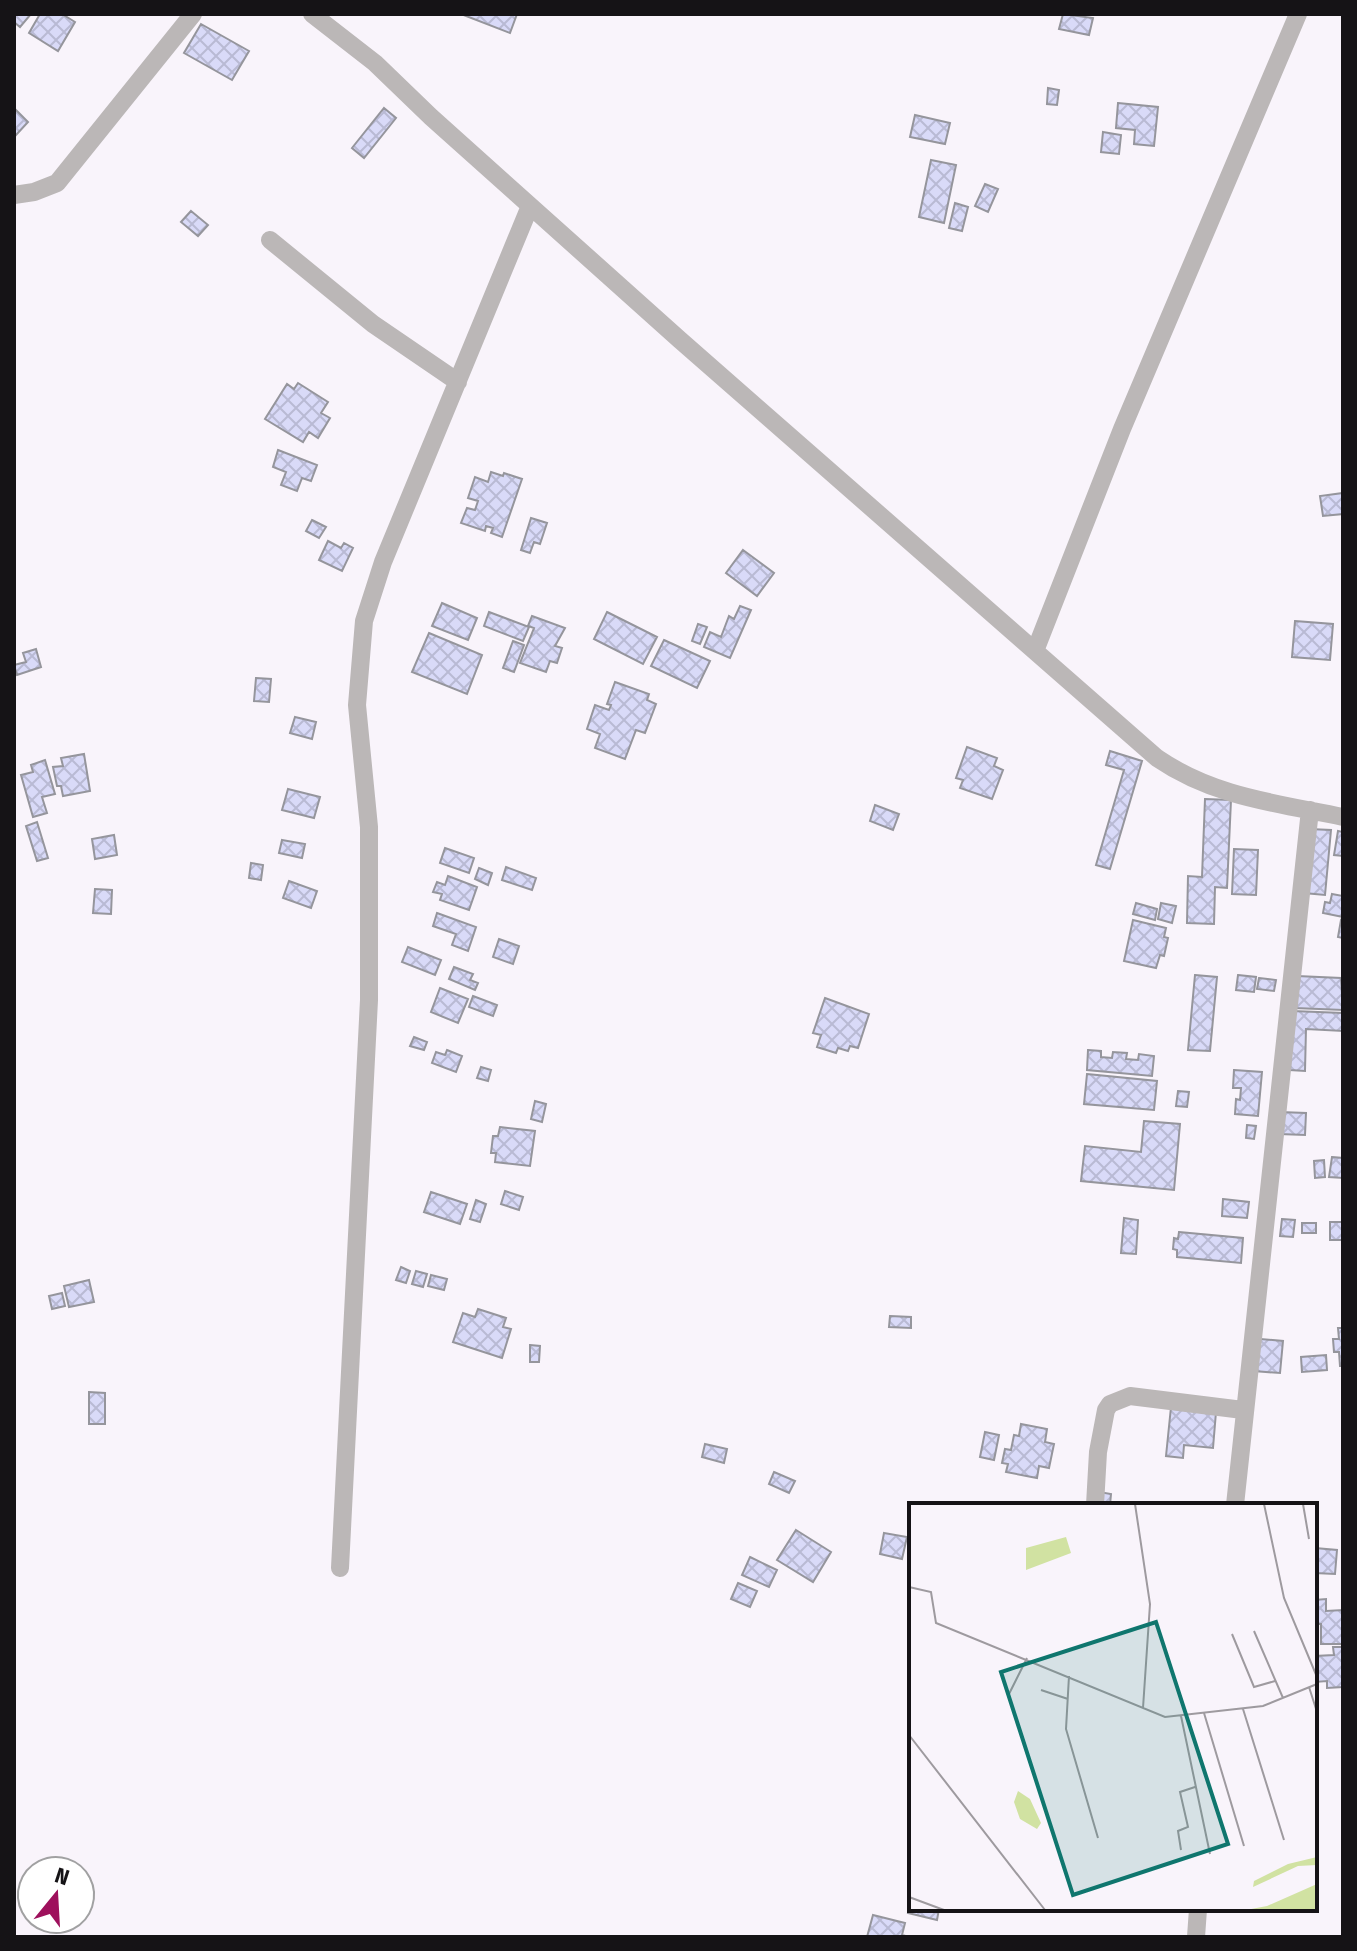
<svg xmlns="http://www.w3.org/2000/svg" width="1357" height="1951" font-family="'Fira Sans Condensed',sans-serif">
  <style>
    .building { fill: url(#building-cross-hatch); stroke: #95959c; stroke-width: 2 }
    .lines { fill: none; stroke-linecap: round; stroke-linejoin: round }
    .street { stroke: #bbb7b7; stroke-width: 18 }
    .inset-road { fill: none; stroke: #9e9a9f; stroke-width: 2 }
    .view { fill: #0f766e; fill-opacity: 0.15; stroke: #0f766e; stroke-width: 4 }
    .inset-edge { fill: none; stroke: #151316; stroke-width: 4 }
  </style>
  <defs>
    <pattern id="building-cross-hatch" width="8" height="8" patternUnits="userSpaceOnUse" patternTransform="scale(2)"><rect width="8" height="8" fill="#d9daf8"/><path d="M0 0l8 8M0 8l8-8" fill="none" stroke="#b9bad4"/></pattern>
  </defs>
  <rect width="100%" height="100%" fill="#f9f4fb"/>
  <!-- building -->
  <path class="building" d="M 14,14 L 31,14 L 20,27 L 14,22 Z
    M 40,14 L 62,14 L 75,22 L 58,51 L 29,33 Z
    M 461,14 L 517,14 L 510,33 Z
    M 1063,14 L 1093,18 L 1089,35 L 1059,29 Z
    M 201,24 L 249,51 L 232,80 L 184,53 Z
    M 1048,88 L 1059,90 L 1057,105 L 1047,104 Z
    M 1118,103 L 1158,107 L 1154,146 L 1134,144 L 1135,130 L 1116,128 Z
    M 14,108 L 28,122 L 16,135 L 14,133 Z
    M 384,108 L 396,118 L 364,158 L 352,148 Z
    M 915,115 L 950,123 L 945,144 L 910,137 Z
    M 1103,132 L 1121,135 L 1119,154 L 1101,152 Z
    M 931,160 L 956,165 L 944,223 L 919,217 Z
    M 985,184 L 998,189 L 988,212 L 975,206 Z
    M 955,203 L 968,207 L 962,231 L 949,228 Z
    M 191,211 L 208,225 L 198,236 L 181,222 Z
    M 298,383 L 328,402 L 321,413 L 330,418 L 318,438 L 309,432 L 303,442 L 265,419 L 287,384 L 294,389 Z
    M 278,450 L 317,465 L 311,481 L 302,478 L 297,491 L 281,485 L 286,472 L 273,467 Z
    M 491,472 L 503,476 L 504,473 L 522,479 L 502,537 L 491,533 L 493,528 L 486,526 L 485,531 L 461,523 L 467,508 L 475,510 L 478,501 L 468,498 L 475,477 L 488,482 Z
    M 1343,493 L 1343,514 L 1323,516 L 1320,496 Z
    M 531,518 L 547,523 L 540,544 L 534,542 L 530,553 L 521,550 Z
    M 312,520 L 326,527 L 319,538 L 306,531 Z
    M 328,541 L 341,548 L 344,543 L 353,548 L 342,571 L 319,560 Z
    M 743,550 L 774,573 L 757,596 L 726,573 Z
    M 442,603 L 477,618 L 468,640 L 432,626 Z
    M 740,606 L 751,610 L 730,658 L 704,647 L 710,632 L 721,637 L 729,616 L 734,619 Z
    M 489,612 L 529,627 L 523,641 L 484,626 Z
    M 607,612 L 657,637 L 643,664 L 594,639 Z
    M 532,616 L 565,628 L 555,646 L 562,648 L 557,663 L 550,661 L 546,672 L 520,663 L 534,628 L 528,626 Z
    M 1295,621 L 1333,624 L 1330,660 L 1292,657 Z
    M 698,624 L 707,627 L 700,644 L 692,641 Z
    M 429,633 L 482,655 L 467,694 L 412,672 Z
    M 664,640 L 710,661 L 697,688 L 651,666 Z
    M 513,641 L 524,645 L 514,672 L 503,668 Z
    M 36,649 L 41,667 L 17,675 L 14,665 L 26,662 L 23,653 Z
    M 256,678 L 271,679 L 269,702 L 254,701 Z
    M 615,682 L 649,694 L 647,700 L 656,704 L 645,733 L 636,730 L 625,759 L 595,748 L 600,734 L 587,729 L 595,705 L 609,710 L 611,705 L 607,704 Z
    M 295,717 L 316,722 L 312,739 L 290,733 Z
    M 967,747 L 997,758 L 994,766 L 1003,770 L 992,799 L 960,788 L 963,780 L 956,778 Z
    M 1110,751 L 1142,761 L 1110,869 L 1096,865 L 1124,770 L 1106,765 Z
    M 84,754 L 90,791 L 63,796 L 61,786 L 57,786 L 53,767 L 63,766 L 61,758 Z
    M 45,760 L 55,794 L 42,797 L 47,813 L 33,817 L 21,775 L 33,772 L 31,765 Z
    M 288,789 L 320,797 L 314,818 L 282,810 Z
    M 1205,799 L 1231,800 L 1227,888 L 1215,887 L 1214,924 L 1187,923 L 1188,876 L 1202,877 Z
    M 875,805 L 899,814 L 893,830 L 870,821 Z
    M 37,822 L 48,858 L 37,861 L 26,826 Z
    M 1309,829 L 1331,830 L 1325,895 L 1304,893 Z
    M 1338,831 L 1343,832 L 1343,856 L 1334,855 Z
    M 114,835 L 117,855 L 95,859 L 92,839 Z
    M 282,840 L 305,844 L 302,858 L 279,853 Z
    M 445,848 L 474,858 L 469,873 L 440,863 Z
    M 1234,849 L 1258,850 L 1256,895 L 1232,894 Z
    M 251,863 L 263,865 L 261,880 L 249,878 Z
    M 506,867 L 536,878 L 532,890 L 502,880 Z
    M 479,868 L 492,873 L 488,885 L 475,879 Z
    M 448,876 L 477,887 L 469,910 L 440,900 L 442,894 L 433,892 L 437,882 L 445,885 Z
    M 289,881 L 317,891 L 311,908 L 283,898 Z
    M 95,889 L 112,890 L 111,914 L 93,913 Z
    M 1332,894 L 1343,896 L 1343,917 L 1323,913 L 1325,902 L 1330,903 Z
    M 1136,903 L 1157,909 L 1155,920 L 1133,914 Z
    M 1161,903 L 1176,906 L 1172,923 L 1158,919 Z
    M 437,913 L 476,927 L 468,951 L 452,945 L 456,934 L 433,926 Z
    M 1133,920 L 1166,928 L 1164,937 L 1168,938 L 1164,956 L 1160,955 L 1156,968 L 1124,961 Z
    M 1341,920 L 1343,921 L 1343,938 L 1338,937 Z
    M 499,939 L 519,946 L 513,964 L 493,957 Z
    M 408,947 L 441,960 L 435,975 L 402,962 Z
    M 454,967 L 473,974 L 470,980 L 478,983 L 475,990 L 449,979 Z
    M 1195,975 L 1217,977 L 1210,1051 L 1188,1050 Z
    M 1238,975 L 1256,977 L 1254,992 L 1236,990 Z
    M 1297,976 L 1341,978 L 1343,1010 L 1295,1008 Z
    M 1259,978 L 1276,980 L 1274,991 L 1257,989 Z
    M 440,988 L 468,999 L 458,1023 L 431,1012 Z
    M 473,996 L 497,1005 L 493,1016 L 469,1007 Z
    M 825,998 L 869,1014 L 858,1048 L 850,1046 L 848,1051 L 838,1048 L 836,1053 L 817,1047 L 821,1035 L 813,1033 Z
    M 1292,1011 L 1343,1013 L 1343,1031 L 1306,1029 L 1305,1071 L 1290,1070 Z
    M 414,1037 L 427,1042 L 424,1050 L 410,1046 Z
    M 447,1050 L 462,1056 L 456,1072 L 432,1063 L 436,1052 L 445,1055 Z
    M 1088,1050 L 1101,1051 L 1101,1057 L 1112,1058 L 1113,1052 L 1127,1053 L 1126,1059 L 1138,1060 L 1139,1054 L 1154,1056 L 1152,1076 L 1087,1070 Z
    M 481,1067 L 491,1070 L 488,1081 L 477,1078 Z
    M 1234,1070 L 1262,1072 L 1258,1116 L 1235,1114 L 1236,1099 L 1240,1100 L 1241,1088 L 1233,1088 Z
    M 1087,1074 L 1157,1081 L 1154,1110 L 1084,1104 Z
    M 1178,1091 L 1189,1092 L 1187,1107 L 1176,1106 Z
    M 535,1101 L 546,1104 L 542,1122 L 531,1119 Z
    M 1280,1112 L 1306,1113 L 1305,1135 L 1280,1134 Z
    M 1144,1121 L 1180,1124 L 1174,1190 L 1081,1181 L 1085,1146 L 1141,1152 Z
    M 1247,1125 L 1256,1126 L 1254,1139 L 1246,1138 Z
    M 500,1127 L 535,1131 L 530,1166 L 495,1162 L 496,1153 L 491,1153 L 493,1136 L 498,1136 Z
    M 1332,1157 L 1343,1158 L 1343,1178 L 1329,1177 Z
    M 1324,1160 L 1325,1177 L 1315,1178 L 1314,1161 Z
    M 505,1191 L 523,1197 L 519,1210 L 501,1204 Z
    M 431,1192 L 467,1204 L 460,1224 L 424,1212 Z
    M 1223,1199 L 1249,1202 L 1247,1218 L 1222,1216 Z
    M 476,1200 L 486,1204 L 480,1222 L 470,1219 Z
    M 1124,1218 L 1138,1220 L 1136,1254 L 1121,1253 Z
    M 1282,1219 L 1295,1220 L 1293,1237 L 1280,1236 Z
    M 1330,1222 L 1343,1222 L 1343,1240 L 1330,1240 Z
    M 1302,1223 L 1316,1223 L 1316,1233 L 1302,1233 Z
    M 1179,1232 L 1243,1238 L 1241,1263 L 1177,1257 L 1177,1250 L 1173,1249 L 1174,1238 L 1178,1239 Z
    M 401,1267 L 410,1271 L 406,1283 L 396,1280 Z
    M 416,1271 L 427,1274 L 423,1287 L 412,1284 Z
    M 431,1275 L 447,1279 L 444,1290 L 428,1286 Z
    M 89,1280 L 94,1302 L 69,1307 L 64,1286 Z
    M 62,1293 L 65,1306 L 52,1309 L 49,1296 Z
    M 478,1309 L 506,1318 L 503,1327 L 511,1329 L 502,1358 L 453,1342 L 463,1313 L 475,1317 Z
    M 890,1316 L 911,1317 L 911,1328 L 889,1327 Z
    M 1338,1328 L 1343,1328 L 1343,1366 L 1340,1366 L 1339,1352 L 1334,1352 L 1333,1339 L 1339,1339 Z
    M 1260,1339 L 1283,1341 L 1280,1373 L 1254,1371 Z
    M 530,1345 L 540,1346 L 539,1362 L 530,1362 Z
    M 1326,1355 L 1327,1370 L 1302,1372 L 1301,1357 Z
    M 89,1392 L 105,1393 L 105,1424 L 89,1424 Z
    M 1171,1407 L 1216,1412 L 1213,1448 L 1184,1445 L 1183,1458 L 1166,1456 Z
    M 1021,1424 L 1047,1429 L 1045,1442 L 1054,1444 L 1049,1468 L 1039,1466 L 1037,1478 L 1006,1472 L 1008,1464 L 1002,1463 L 1005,1449 L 1011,1450 L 1014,1435 L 1019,1436 Z
    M 985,1432 L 999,1435 L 994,1460 L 980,1457 Z
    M 705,1444 L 727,1449 L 724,1463 L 702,1457 Z
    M 774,1472 L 795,1481 L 789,1493 L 769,1484 Z
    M 1099,1492 L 1111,1494 L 1110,1505 L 1097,1505 Z
    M 796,1530 L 831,1552 L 813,1582 L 777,1560 Z
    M 884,1533 L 907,1537 L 902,1559 L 880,1554 Z
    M 1315,1548 L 1337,1550 L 1335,1574 L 1315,1573 Z
    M 750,1557 L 777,1570 L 769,1587 L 742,1575 Z
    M 738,1583 L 757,1591 L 750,1607 L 731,1599 Z
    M 1326,1599 L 1326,1611 L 1343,1610 L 1343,1644 L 1321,1644 L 1321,1624 L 1315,1624 L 1315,1600 Z
    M 1333,1647 L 1343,1647 L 1343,1687 L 1327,1688 L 1327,1681 L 1315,1682 L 1315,1656 L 1334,1655 Z
    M 911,1901 L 911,1909 L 939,1909 L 937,1920 L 908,1913 Z
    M 873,1915 L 905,1923 L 902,1935 L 909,1937 L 867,1937 Z"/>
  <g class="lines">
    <!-- street -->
    <path class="street" d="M 312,14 L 375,63 L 431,117 L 680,340 L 1157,758 C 1214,797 1276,803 1343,817
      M 14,195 L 34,192 L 57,183 L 193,14
      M 270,240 L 373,324 L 458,382
      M 1035,651 L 1122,429 L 1298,14
      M 1095,1505 L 1098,1452 L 1106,1410 L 1110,1404 L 1130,1396 L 1243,1410
      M 1235,1505 L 1310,810
      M 340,1568 L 369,1000 L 369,827 L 357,705 L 364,621 L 383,562 L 530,206
      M 1196,1937 L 1198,1909"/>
  </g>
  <!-- overview -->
  <g transform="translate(909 1503)">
    <rect width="408" height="408" fill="#f9f4fb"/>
    <path d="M 157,34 L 162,50 L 117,67 L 117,45 ZM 109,288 L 121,296 L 132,320 L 128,326 L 111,316 L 105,299 ZM 408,354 L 408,362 L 389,363 L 344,384 L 345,378 L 379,361 ZM 408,381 L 408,407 L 337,407 L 358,403 Z" fill="#d1e2a2"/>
    <path class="inset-road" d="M 226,1 L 241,101 L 234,205M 355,1 L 375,95 L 408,174M 394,1 L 400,36M 0,84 L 22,89 L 27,120 L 256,214 L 354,203 L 408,181M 345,128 L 374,195M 323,131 L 345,184 L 366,178M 160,173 L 157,226 L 189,335M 400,184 L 408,209M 132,187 L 159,196M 100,191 L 118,155M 334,206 L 375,337M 295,210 L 335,343M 272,213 L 301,351M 0,232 L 136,407M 272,347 L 269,328 L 279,324 L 271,289 L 286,284M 0,394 L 35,407"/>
    <path class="view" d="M 247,119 L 319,341 L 164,392 L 92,169 Z"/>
    <rect width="408" height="408" class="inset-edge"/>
  </g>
  <!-- border -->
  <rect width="1357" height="1951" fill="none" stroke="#151316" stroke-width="32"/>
  <!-- north arrow -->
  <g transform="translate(56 1895) rotate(18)"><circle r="38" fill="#ffffff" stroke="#a1a1a2" stroke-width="2"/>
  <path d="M0-6L14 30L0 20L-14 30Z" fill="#9e105c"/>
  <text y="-12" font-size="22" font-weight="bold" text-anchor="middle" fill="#151316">N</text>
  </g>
</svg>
